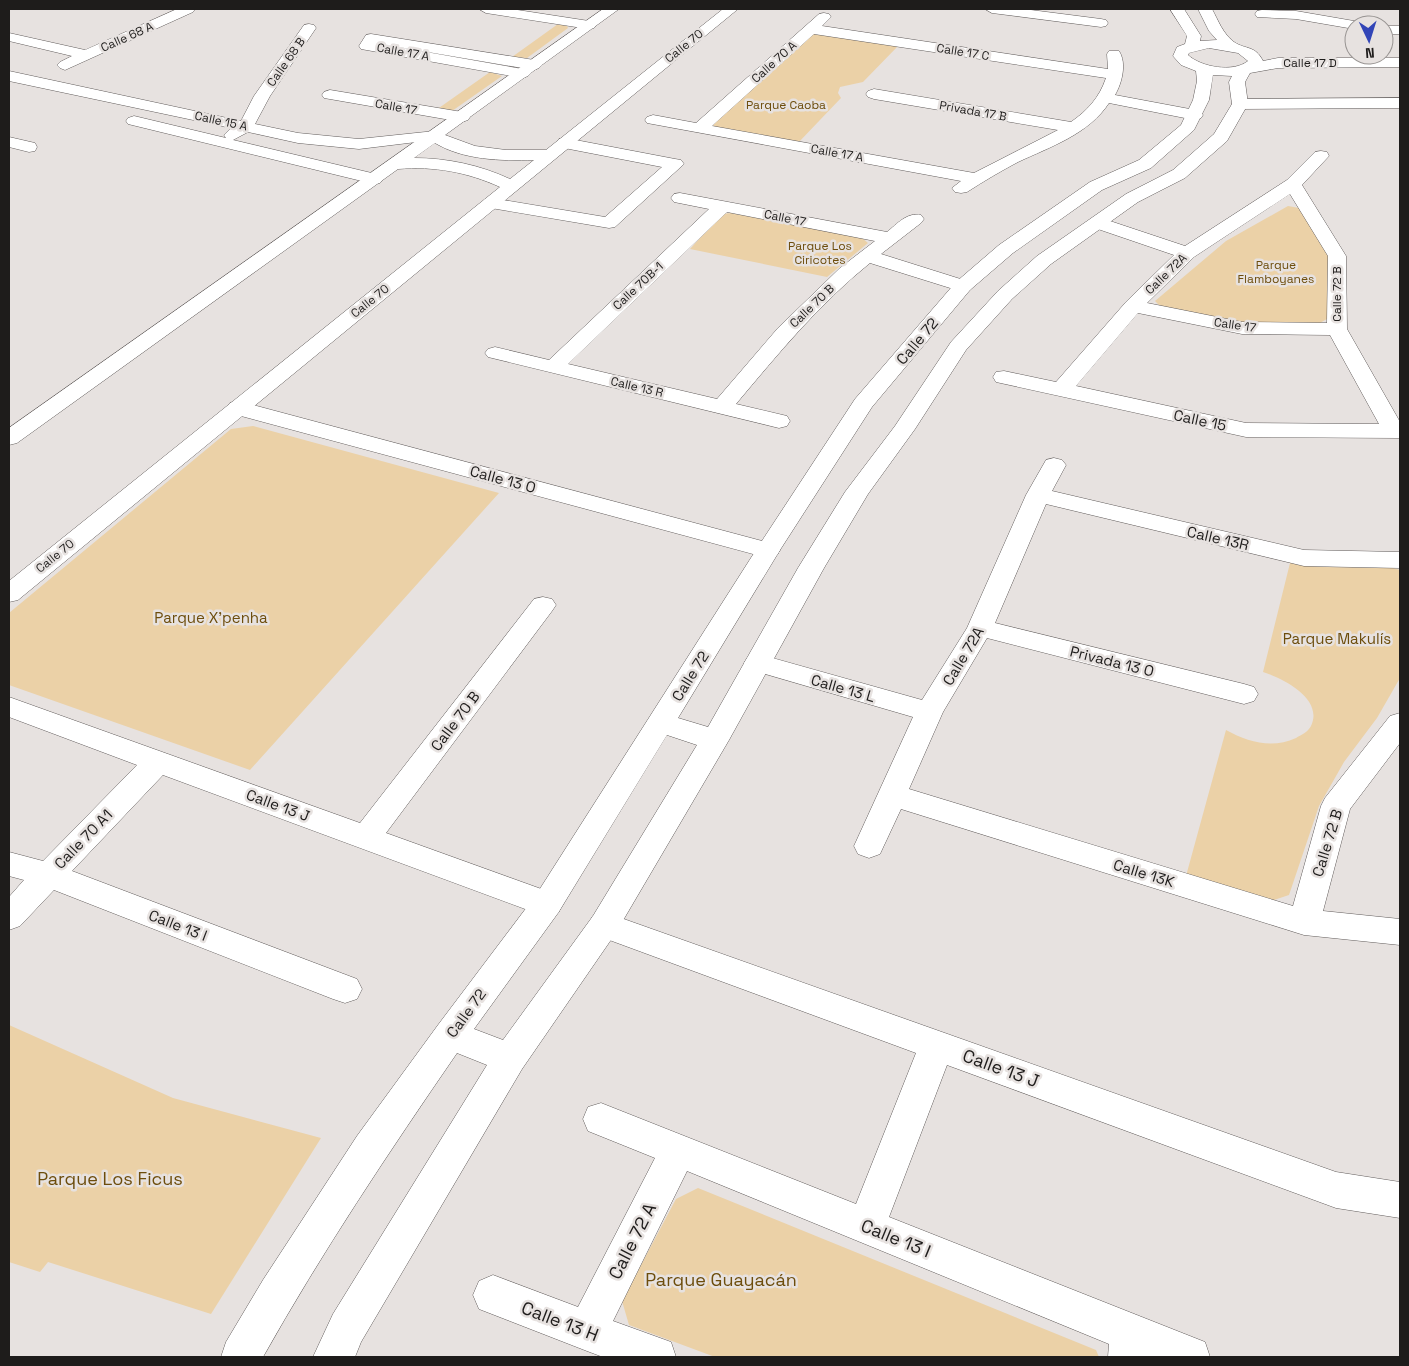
<svg xmlns="http://www.w3.org/2000/svg" width="1409" height="1366" font-family="'Space Grotesk',sans-serif">
  <style>
    .green { fill: #ebd1a7 }
    .lines { fill: none; stroke-linecap: round; stroke-linejoin: round }
    .minor-casing { stroke: #625d5c; stroke-width: 1 }
    .major-casing { stroke: #625d5c; stroke-width: 1 }
    .minor { fill: #fff; fill-rule: evenodd }
    .major { fill: #fff; fill-rule: evenodd }
    .labels { text-anchor: middle; dominant-baseline: central; stroke-width: 5; stroke-linejoin: round; paint-order: stroke }
    .far-street-label { font-size: 12px; fill: #1e1c1b; stroke: #e7e2e0 }
    .far-park-label { font-size: 12px; fill: #6d4d0c; stroke: #e7e2e0 }
    .street-label { font-size: 15px; fill: #1e1c1b; stroke: #e7e2e0 }
    .park-label { font-size: 15px; fill: #6d4d0c; stroke: #e7e2e0 }
    .near-street-label { font-size: 18px; fill: #1e1c1b; stroke: #e7e2e0 }
    .near-park-label { font-size: 18px; fill: #6d4d0c; stroke: #e7e2e0 }
  </style>
  <rect width="100%" height="100%" fill="#e7e2e0"/>
  <!-- green -->
  <path class="green" d="M 558,24 L 567,26 L 568,28 L 527,58 L 512,57 Z
    M 819,33 L 899,45 L 863,82 L 840,87 L 838,93 L 841,98 L 798,143 L 716,128 L 712,124 L 811,34 Z
    M 490,72 L 502,76 L 452,111 L 436,110 Z
    M 1288,206 L 1299,208 L 1329,257 L 1327,319 L 1318,324 L 1239,323 L 1161,307 L 1155,301 L 1226,241 Z
    M 731,213 L 862,238 L 868,243 L 827,277 L 690,249 L 722,214 Z
    M 253,426 L 499,493 L 250,770 L 9,685 L 9,613 L 231,429 Z
    M 1290,563 L 1323,567 L 1393,568 L 1400,570 L 1400,678 L 1377,718 L 1344,762 L 1319,806 L 1289,895 L 1271,901 L 1186,876 L 1226,730 C 1248,742 1272,749 1296,738 C 1301,735 1308,732 1311,726 C 1324,699 1283,678 1263,672 Z
    M 9,1025 L 173,1098 L 321,1138 L 211,1314 L 48,1262 L 40,1272 L 9,1262 Z
    M 698,1188 L 1096,1350 L 1099,1357 L 715,1357 L 629,1325 L 622,1301 L 676,1199 Z"/>
  <g class="lines">
    <defs>
      <path id="minor" d="M 177,9 L 195,9 L 193,12 L 65,70 L 60,68 L 57,65 L 60,62 L 72,56 L 9,41 L 9,33 L 85,50 Z
        M 479,9 L 511,9 L 589,21 L 594,22 L 596,25 L 594,28 L 589,29 L 486,13 Z
        M 985,9 L 1023,9 L 1101,19 L 1106,20 L 1108,23 L 1106,26 L 1101,27 L 992,13 Z
        M 1262,10 L 1296,11 L 1354,21 L 1359,22 L 1361,25 L 1354,25 L 1354,29 L 1296,19 L 1257,17 L 1255,14 L 1257,11 Z
        M 824,13 L 829,14 L 831,17 L 822,26 L 1108,69 L 1107,54 L 1109,51 L 1119,51 C 1127,63 1122,83 1115,95 L 1195,110 L 1201,112 L 1203,115 L 1201,118 L 1195,120 L 1109,103 C 1089,134 1050,147 1018,162 C 1001,171 984,181 967,192 L 961,193 L 955,192 L 952,188 L 961,181 L 647,123 L 645,120 L 647,117 L 653,115 L 696,123 L 819,14 ZM 814,34 L 1106,78 C 1099,98 1088,110 1071,122 L 874,89 L 868,91 L 866,94 L 868,97 L 874,99 L 1058,130 L 974,173 L 712,126 Z
        M 309,24 L 314,25 L 316,28 L 270,96 L 255,124 L 298,133 L 359,139 L 435,131 L 441,133 L 443,136 L 441,139 L 359,149 L 298,143 L 248,132 L 233,140 L 380,175 L 383,179 L 380,183 L 374,184 L 128,124 L 126,121 L 128,118 L 134,116 L 226,138 L 224,135 L 231,128 L 9,81 L 9,71 L 241,121 L 254,96 L 304,25 Z
        M 1384,26 L 1400,26 L 1400,34 L 1384,34 Z
        M 371,34 L 534,60 L 539,62 L 542,65 L 539,68 L 534,70 L 375,43 L 528,70 L 531,73 L 528,76 L 523,78 L 361,49 L 359,46 L 366,35 Z
        M 330,90 L 462,112 L 468,114 L 470,117 L 468,120 L 462,122 L 324,98 L 322,95 L 324,92 Z
        M 1400,98 L 1400,108 L 1240,109 L 1234,107 L 1232,104 L 1234,101 L 1240,99 Z
        M 9,137 L 35,143 L 37,147 L 35,151 L 29,152 L 9,147 Z
        M 565,138 L 675,159 L 681,160 L 684,164 L 615,227 L 609,228 L 485,207 L 482,203 L 485,199 L 491,198 L 605,217 L 662,167 L 559,147 L 557,143 L 559,139 Z
        M 1321,151 L 1327,152 L 1329,156 L 1302,185 L 1346,256 L 1347,329 L 1400,422 L 1400,438 L 1246,437 L 996,382 L 993,377 L 996,372 L 1004,371 L 1056,382 L 1126,302 L 1174,255 L 1092,227 L 1089,223 L 1092,219 L 1098,218 L 1104,219 L 1185,246 L 1287,180 L 1315,152 ZM 1290,194 L 1328,256 L 1327,323 L 1242,322 L 1147,303 L 1194,257 ZM 1138,313 L 1242,334 L 1330,335 L 1379,424 L 1246,423 L 1076,386 Z
        M 680,193 L 887,232 C 897,224 907,212 921,215 L 924,219 L 921,223 L 881,254 L 970,282 L 973,286 L 970,290 L 963,292 L 870,263 C 819,304 778,354 736,404 L 787,416 L 790,421 L 787,426 L 779,428 L 488,357 L 485,353 L 488,349 L 495,347 L 549,360 L 709,209 L 674,202 L 671,198 L 674,194 ZM 727,212 L 875,241 L 840,268 L 778,328 L 717,399 L 568,364 Z
        M 238,401 L 777,545 L 780,550 L 777,555 L 768,558 L 230,413 L 227,408 L 230,403 Z
        M 1054,458 L 1062,460 L 1066,465 L 1052,491 L 1304,550 L 1400,552 L 1400,568 L 1304,566 L 1046,504 L 995,623 L 1244,684 L 1254,687 L 1258,694 L 1254,701 L 1244,704 L 987,638 L 943,712 L 909,789 L 1293,906 L 1321,806 L 1325,798 L 1390,716 L 1400,713 L 1400,743 L 1350,809 L 1323,911 L 1400,919 L 1400,945 L 1304,935 L 901,809 L 880,854 L 869,858 L 858,854 L 854,846 L 913,717 L 748,669 L 744,663 L 748,657 L 758,654 L 922,700 L 967,628 L 1026,495 L 1046,460 Z
        M 543,597 L 552,599 L 556,605 L 552,611 L 386,833 L 558,895 L 563,904 L 558,913 L 547,917 L 536,913 L 163,775 L 72,871 L 357,979 L 362,989 L 357,999 L 345,1003 L 333,999 L 54,890 L 20,926 L 9,930 L 9,897 L 24,880 L 9,876 L 9,852 L 43,861 L 137,765 L 9,717 L 9,697 L 360,823 L 534,599 Z
        M 604,912 L 1336,1172 L 1400,1182 L 1400,1218 L 1336,1208 L 947,1065 L 889,1217 L 1205,1342 L 1210,1357 L 1108,1357 L 1109,1344 L 687,1171 L 613,1321 L 671,1342 L 676,1357 L 603,1357 L 587,1351 L 479,1309 L 473,1295 L 479,1281 L 493,1275 L 578,1307 L 655,1158 L 588,1131 L 583,1119 L 588,1107 L 601,1103 L 856,1204 L 916,1053 L 593,934 L 588,925 L 593,916 Z"/>
      <path id="major" d="M 603,9 L 619,9 L 445,135 L 475,146 L 506,150 L 546,150 L 723,9 L 738,9 L 18,600 L 9,602 L 9,581 L 500,187 C 467,172 434,166 398,169 L 17,443 L 9,445 L 9,428 ZM 435,143 C 463,160 501,161 534,160 L 510,179 C 480,165 447,158 414,158 Z
        M 1170,9 L 1184,9 L 1201,36 L 1200,41 L 1217,40 L 1209,31 L 1198,9 L 1212,9 C 1218,20 1223,34 1234,42 C 1246,50 1255,45 1263,61 L 1278,58 L 1400,58 L 1400,67 L 1278,68 L 1250,73 L 1245,82 L 1248,104 L 1227,141 L 1185,178 L 1138,202 L 1051,264 L 1012,299 L 966,350 L 915,429 L 868,494 L 824,568 L 729,740 L 615,934 L 522,1069 L 361,1342 L 355,1357 L 313,1357 L 333,1314 L 487,1065 L 457,1053 C 389,1152 322,1252 263,1357 L 221,1357 L 226,1342 L 263,1280 L 357,1136 L 438,1025 L 536,895 L 756,550 L 855,399 L 956,282 L 999,245 L 1090,182 L 1139,160 L 1181,125 L 1193,100 L 1197,81 L 1196,71 L 1181,65 L 1173,56 L 1177,47 L 1185,44 L 1187,36 ZM 1209,48 L 1238,53 L 1248,61 C 1233,73 1201,67 1188,55 L 1189,53 ZM 1213,75 L 1232,76 L 1229,82 L 1232,104 L 1214,134 L 1173,170 L 1126,194 L 1037,256 L 998,291 L 951,342 L 895,426 L 845,492 L 798,568 L 708,727 L 678,718 L 780,550 L 872,407 L 970,290 L 1013,253 L 1102,190 L 1151,168 L 1194,130 L 1209,100 ZM 667,735 L 697,745 L 593,916 L 503,1040 L 474,1029 L 558,913 Z"/>
    </defs>
    <!-- minor casing -->
    <use href="#minor" class="minor-casing"/>
    <!-- major casing -->
    <use href="#major" class="major-casing"/>
    <!-- minor -->
    <use href="#minor" class="minor"/>
    <!-- major -->
    <use href="#major" class="major"/>
  </g>
  <g class="labels">
    <!-- far-street labels -->
    <g class="far-street-label">
      <text transform="translate(127 37) rotate(-24)">Calle 68 A</text>
      <text transform="translate(684 46) rotate(-39)">Calle 70</text>
      <text transform="translate(403 52) rotate(10)">Calle 17 A</text>
      <text transform="translate(963 52) rotate(9)">Calle 17 C</text>
      <text transform="translate(286 62) rotate(-55)">Calle 68 B</text>
      <text transform="translate(774 62) rotate(-42)">Calle 70 A</text>
      <text x="1310" y="63">Calle 17 D</text>
      <text transform="translate(396 107) rotate(10)">Calle 17</text>
      <text transform="translate(973 111) rotate(10)">Privada 17 B</text>
      <text transform="translate(221 121) rotate(12)">Calle 15 A</text>
      <text transform="translate(837 153) rotate(10)">Calle 17 A</text>
      <text transform="translate(785 218) rotate(11)">Calle 17</text>
      <text transform="translate(1166 274) rotate(-44)">Calle 72A</text>
      <text transform="translate(638 286) rotate(-43)">Calle 70B-1</text>
      <text transform="translate(1337 294) rotate(-90)">Calle 72 B</text>
      <text transform="translate(370 301) rotate(-39)">Calle 70</text>
      <text transform="translate(812 306) rotate(-44)">Calle 70 B</text>
      <text transform="translate(1235 325) rotate(8)">Calle 17</text>
      <text transform="translate(637 387) rotate(13)">Calle 13 R</text>
      <text transform="translate(55 556) rotate(-39)">Calle 70</text>
    </g>
    <!-- far-park labels -->
    <g class="far-park-label">
      <text x="786" y="105">Parque Caoba</text>
      <text x="820" y="246">Parque Los<tspan x="820" dy="14">Ciricotes</tspan></text>
      <text x="1276" y="265">Parque<tspan x="1276" dy="14">Flamboyanes</tspan></text>
    </g>
    <!-- street labels -->
    <g class="street-label">
      <text transform="translate(917 341) rotate(-50)">Calle 72</text>
      <text transform="translate(1200 420) rotate(12)">Calle 15</text>
      <text transform="translate(503 479) rotate(15)">Calle 13 O</text>
      <text transform="translate(1218 538) rotate(13)">Calle 13R</text>
      <text transform="translate(963 656) rotate(-59)">Calle 72A</text>
      <text transform="translate(1112 661) rotate(14)">Privada 13 O</text>
      <text transform="translate(690 676) rotate(-58)">Calle 72</text>
      <text transform="translate(843 688) rotate(16)">Calle 13 L</text>
      <text transform="translate(455 721) rotate(-53)">Calle 70 B</text>
      <text transform="translate(278 805) rotate(20)">Calle 13 J</text>
      <text transform="translate(83 839) rotate(-46)">Calle 70 A1</text>
      <text transform="translate(1327 843) rotate(-73)">Calle 72 B</text>
      <text transform="translate(1144 873) rotate(17)">Calle 13K</text>
      <text transform="translate(178 925) rotate(21)">Calle 13 I</text>
      <text transform="translate(466 1013) rotate(-54)">Calle 72</text>
    </g>
    <!-- park labels -->
    <g class="park-label">
      <text x="211" y="617">Parque X'penha</text>
      <text x="1337" y="638">Parque Makulís</text>
    </g>
    <!-- near-street labels -->
    <g class="near-street-label">
      <text transform="translate(1001 1068) rotate(20)">Calle 13 J</text>
      <text transform="translate(896 1238) rotate(22)">Calle 13 I</text>
      <text transform="translate(632 1241) rotate(-63)">Calle 72 A</text>
      <text transform="translate(560 1321) rotate(21)">Calle 13 H</text>
    </g>
    <!-- near-park labels -->
    <g class="near-park-label">
      <text x="110" y="1178">Parque Los Ficus</text>
      <text x="721" y="1279">Parque Guayacán</text>
    </g>
  </g>
  <!-- border -->
  <rect width="1409" height="1366" fill="none" stroke="#1e1c1b" stroke-width="20"/>
  <!-- north arrow -->
  <g transform="translate(1369 40) rotate(176)"><circle r="24" fill="#e7e2e0" stroke="#979391"/>
  <path d="M0-4L9 19L0 12L-9 19Z" fill="#3245b7"/>
  <text y="-8" font-size="14" font-weight="bold" text-anchor="middle" fill="#1e1c1b">N</text>
  </g>
</svg>
